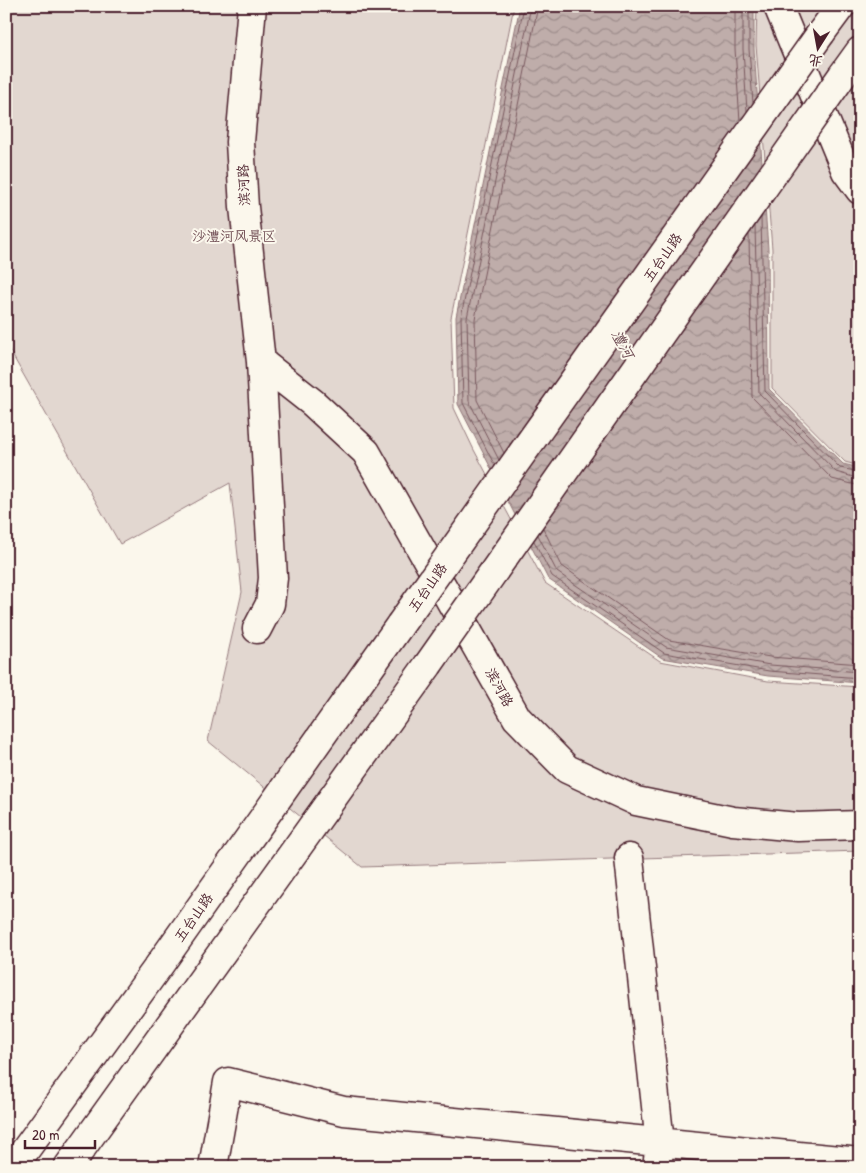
<svg xmlns="http://www.w3.org/2000/svg" width="866" height="1173" font-family="'Patrick Hand','LXGW WenKai TC',sans-serif">
  <style>
    .green { fill: #e2d7d0; stroke: #967b7e }
    .water { fill: url(#water-waves); stroke: #907477 }
    .lines { fill: none; stroke-linecap: round; stroke-linejoin: round }
    .shore { stroke: #79585e; stroke-width: 1 }
    .minor-casing { stroke: #4a1f2b; stroke-width: 31 }
    .minor { stroke: #fbf7ec; stroke-width: 28 }
    .minor-bridge-casing { stroke: #4a1f2b; stroke-width: 31; stroke-linecap: butt }
    .minor-bridge { stroke: #fbf7ec; stroke-width: 28 }
    .labels { text-anchor: middle; dominant-baseline: central; stroke-width: 4; stroke-linejoin: round; paint-order: stroke }
    .street-label { font-size: 14px; fill: #4a1f2b; stroke: #fbf7ec }
    .park-label { font-size: 14px; fill: #704d54; stroke: #fbf7ec }
    .water-label { font-size: 15px; font-style: italic; fill: #6d4a51; stroke: #fbf7ec }
  </style>
  <defs>
    <pattern id="water-waves" width="16" height="10" patternUnits="userSpaceOnUse" patternTransform="scale(1.25)"><rect width="16" height="10" fill="#bfadaa"/><path d="M0 5q4-4 8 0t8 0" fill="none" stroke="#9d8c8b"/></pattern>
  </defs>
  <rect width="100%" height="100%" fill="#fbf7ec"/>
  <filter id="ink" filterUnits="userSpaceOnUse"><feTurbulence type="fractalNoise" baseFrequency=".02" numOctaves="2"/><feDisplacementMap in="SourceGraphic" scale="10" xChannelSelector="R" yChannelSelector="G"/><feConvolveMatrix kernelMatrix="1 2 1 2 8 2 1 2 1" color-interpolation-filters="sRGB"/></filter>
  <g filter="url(#ink)">
    <!-- green -->
    <path class="green" d="M 6,6 L 514,6 L 451,318 L 454,408 L 474,450 L 545,583 L 660,661 L 768,681 L 860,687 L 860,851 L 362,867 L 208,741 L 242,592 L 230,483 L 120,544 L 6,344 Z
      M 757,6 L 860,6 L 860,466 L 845,462 L 772,388 L 772,249 L 756,45 Z"/>
    <!-- water -->
    <path class="water" d="M 520,6 L 754,6 L 754,49 L 768,249 L 769,389 L 843,464 L 860,468 L 860,683 L 768,676 L 662,658 L 548,579 L 458,404 L 456,317 Z"/>
    <g class="lines">
      <!-- shore -->
      <path class="shore" d="M 735,6 L 735,49 L 740,121
        M 743,6 L 743,49 L 747,111
        M 749,6 L 749,49 L 753,103
        M 761,217 L 765,391 L 840,468 L 860,472
        M 755,225 L 759,393 L 836,472 L 860,479
        M 749,235 L 752,397 L 832,479 L 860,486
        M 504,453 L 477,400 L 475,319 L 538,6
        M 499,460 L 469,401 L 467,318 L 531,6
        M 495,466 L 463,403 L 461,317 L 524,6
        M 543,528 L 562,566 L 669,640 L 770,657 L 860,664
        M 538,535 L 557,572 L 666,647 L 770,665 L 860,672
        M 534,541 L 552,576 L 664,653 L 769,671 L 860,678"/>
      <defs>
        <path id="minor" d="M 252,6 L 240,142 L 244,207 L 261,362 L 273,578 L 270,604 L 257,629
          M 778,6 L 846,171 L 860,190
          M 821,33 L 841,6
          M 842,76 L 860,51
          M 261,362 L 313,403 L 366,452 L 517,718 L 567,769 L 636,801 L 733,821 L 798,827 L 860,825
          M 629,858 L 660,1143 L 657,1167
          M 13,1167 L 158,967 L 400,625
          M 68,1167 L 428,665
          M 213,1167 L 228,1082 L 344,1111 L 860,1162"/>
      </defs>
      <!-- minor casing -->
      <use href="#minor" class="minor-casing"/>
      <!-- minor -->
      <use href="#minor" class="minor"/>
      <defs>
        <path id="minor-bridge" d="M 400,625 L 821,33
          M 428,665 L 842,76"/>
      </defs>
      <!-- minor-bridge casing -->
      <use href="#minor-bridge" class="minor-bridge-casing"/>
      <!-- minor-bridge -->
      <use href="#minor-bridge" class="minor-bridge"/>
    </g>
  </g>
  <g class="labels">
    <!-- street labels -->
    <g class="street-label">
      <text transform="translate(243 185) rotate(-93)">滨河路</text>
      <text transform="translate(662 257) rotate(-55)">五台山路</text>
      <text transform="translate(427 587) rotate(-55)">五台山路</text>
      <text transform="translate(500 687) rotate(61)">滨河路</text>
      <text transform="translate(193 917) rotate(-55)">五台山路</text>
    </g>
    <!-- park labels -->
    <g class="park-label">
      <text x="234" y="235">沙澧河风景区</text>
    </g>
    <!-- water labels -->
    <g class="water-label">
      <text transform="translate(623 344) rotate(62)">澧河</text>
    </g>
  </g>
  <!-- margin -->
  <rect width="866" height="1173" fill="none" stroke="#fbf7ec" stroke-width="25"/>
  <rect x="12" y="12" width="841" height="1148" fill="none" stroke="#4a1f2b" stroke-width="2" filter="url(#ink)"/>
  <!-- north arrow -->
  <g transform="translate(818 48) rotate(191)" stroke="#fbf7ec" stroke-width="4" paint-order="stroke">
  <path d="M0-4L9 19L0 12L-9 19Z" fill="#4a1f2b"/>
  <text y="-8" font-size="14" font-weight="bold" text-anchor="middle" fill="#4a1f2b">北</text>
  </g>
  <!-- scale -->
  <path d="M25 1140v8h70v-8" fill="none" stroke="#4a1f2b" stroke-width="2.5"/>
  <text x="32" y="1140" font-size="15" fill="#4a1f2b" stroke="#fbf7ec" stroke-width="4" paint-order="stroke">20 m</text>
</svg>
